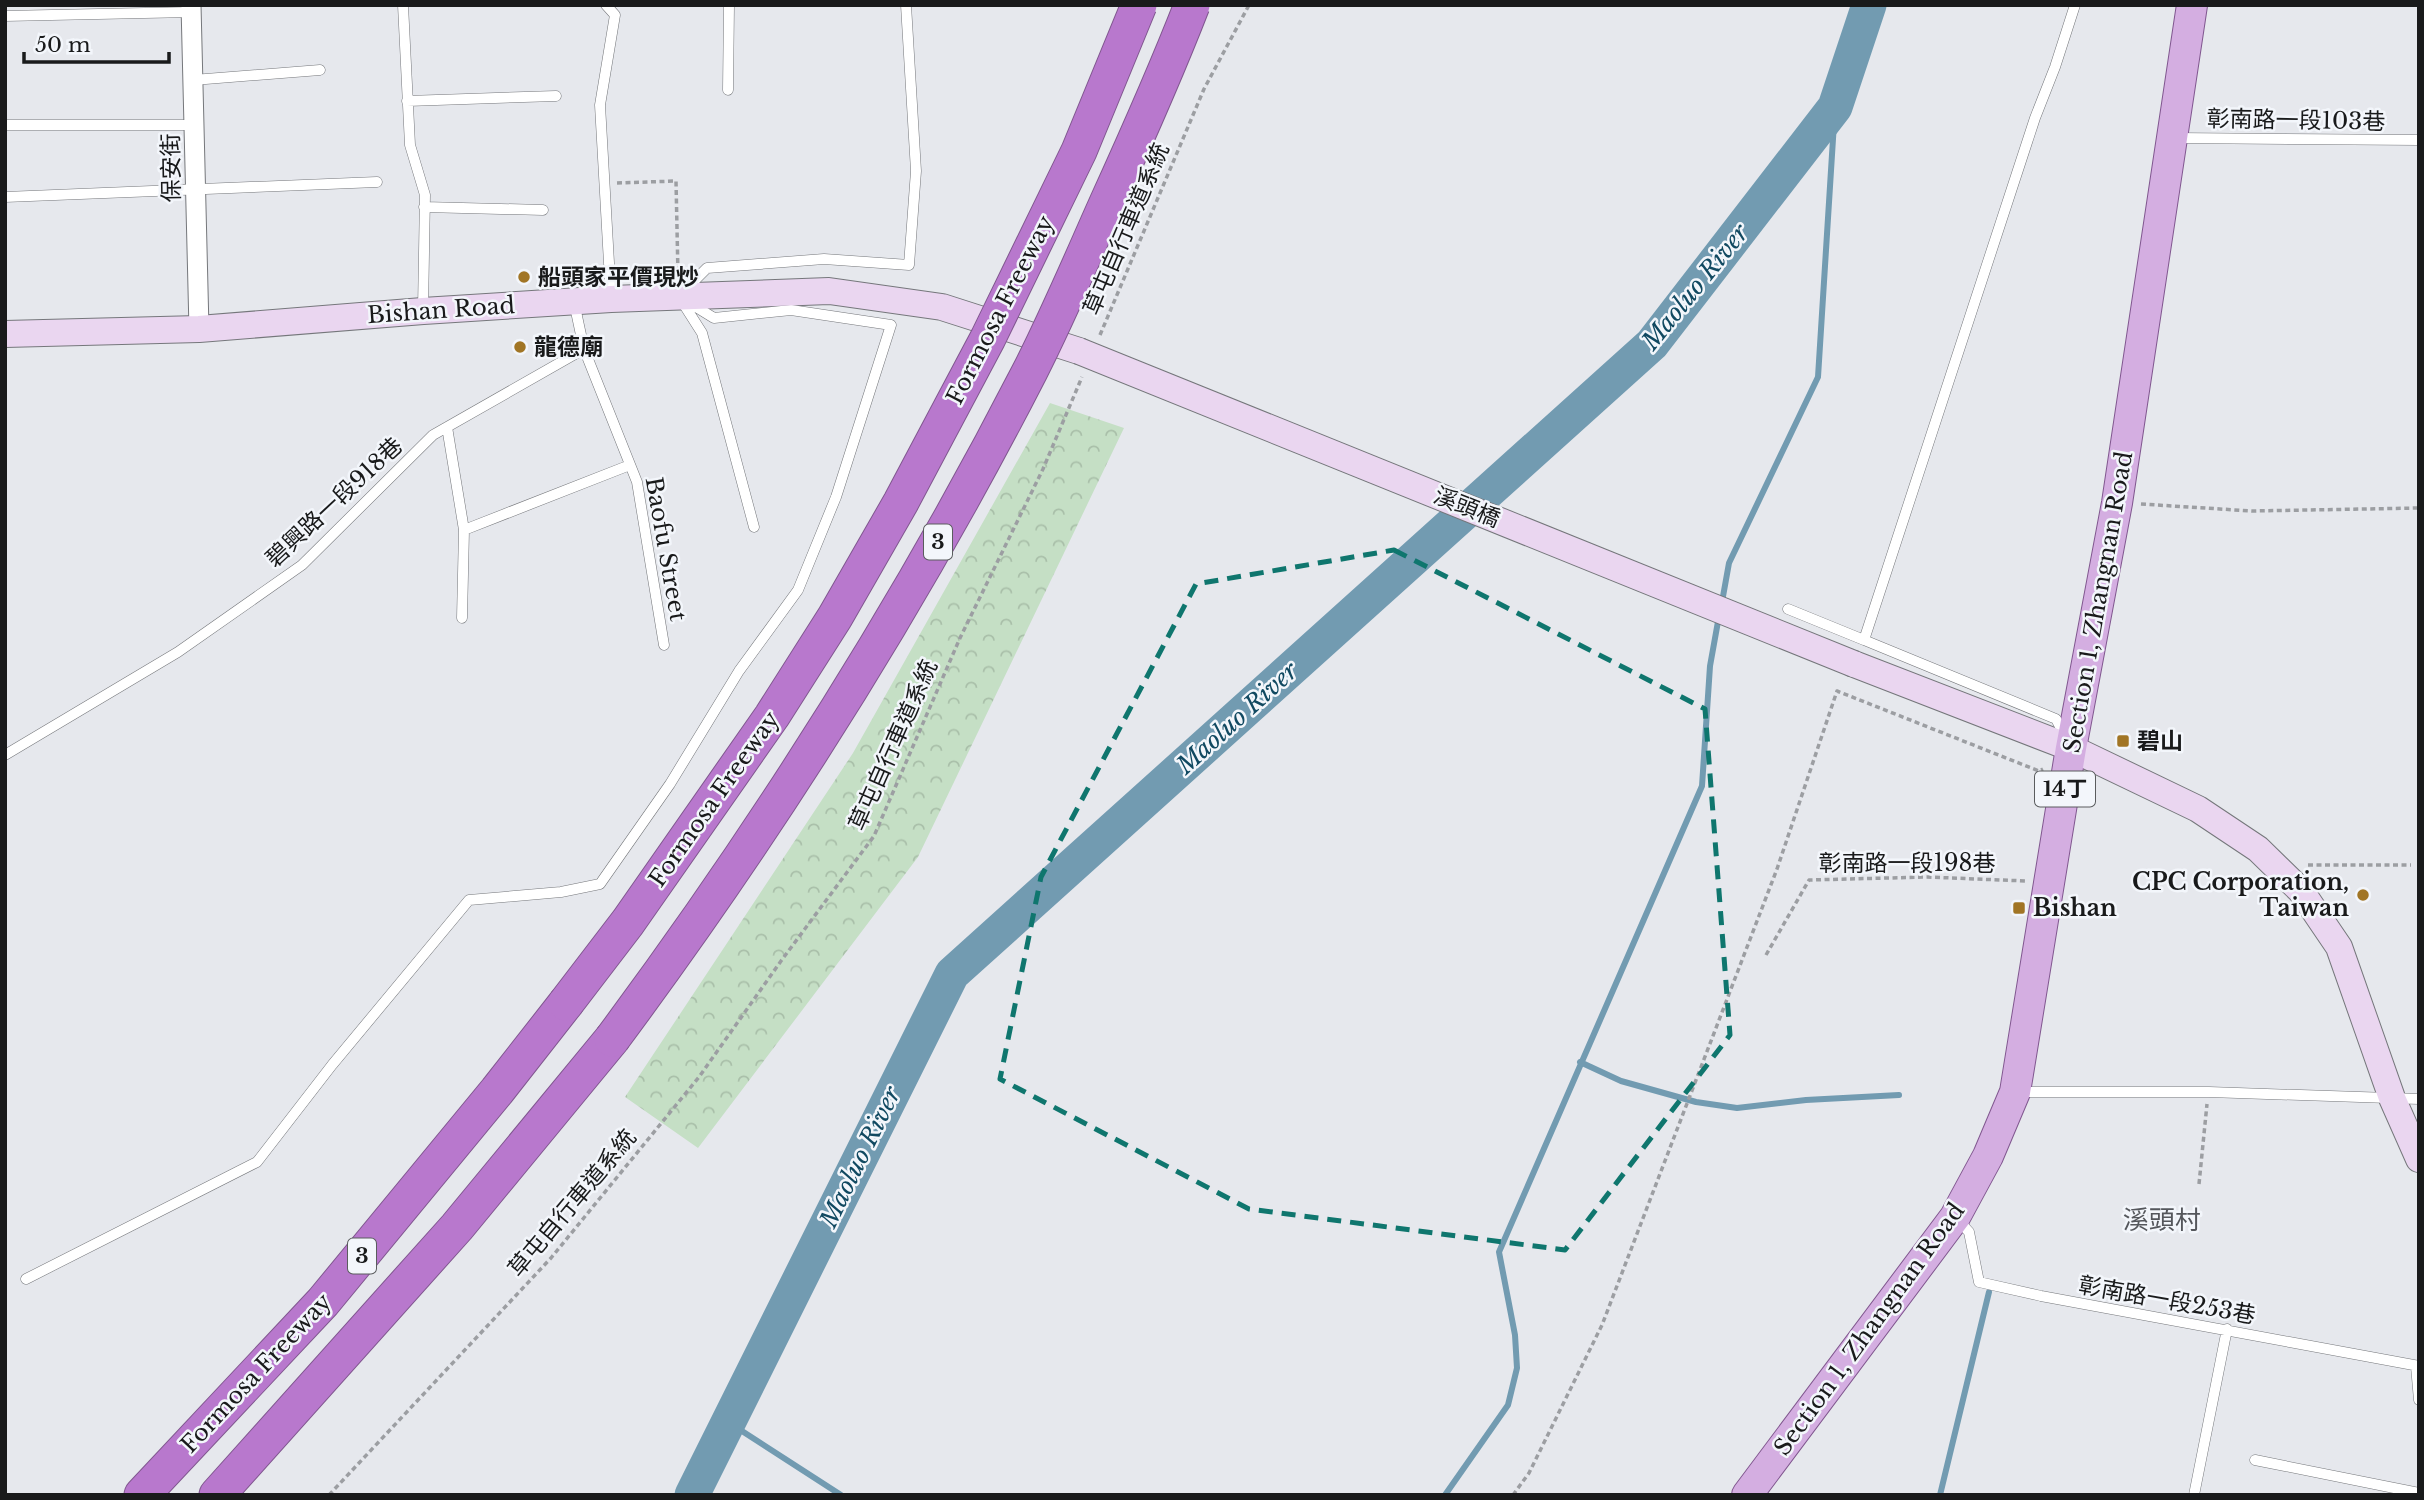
<svg xmlns="http://www.w3.org/2000/svg" width="2424" height="1500" font-family="'Libre Baskerville','Noto Sans TC',serif">
  <style>
    .park { fill: url(#park-crowns) }
    .lines { fill: none; stroke-linecap: round; stroke-linejoin: round }
    .stream { stroke: #729bb1; stroke-width: 6 }
    .river { stroke: #729bb1; stroke-width: 35 }
    .lane-casing { stroke: #75777b; stroke-width: 11 }
    .street-casing { stroke: #75777b; stroke-width: 21 }
    .secondary-casing { stroke: #75777b; stroke-width: 28 }
    .primary-casing { stroke: #80578f; stroke-width: 32 }
    .highway-casing { stroke: #80578f; stroke-width: 37 }
    .path { stroke: #9c9ea2; stroke-width: 3.5; stroke-dasharray: 5 3.5; stroke-linecap: butt }
    .lane { stroke: #fff; stroke-width: 10 }
    .street { stroke: #fff; stroke-width: 19 }
    .secondary { stroke: #ead6f0; stroke-width: 26 }
    .primary { stroke: #d4aee1; stroke-width: 30 }
    .highway { stroke: #b878cd; stroke-width: 35 }
    .secondary-bridge-casing { stroke: #75777b; stroke-width: 28; stroke-linecap: butt }
    .highway-bridge-casing { stroke: #80578f; stroke-width: 37; stroke-linecap: butt }
    .secondary-bridge { stroke: #ead6f0; stroke-width: 26 }
    .highway-bridge { stroke: #b878cd; stroke-width: 35 }
    .marked { fill: none; stroke: #0f766e; stroke-width: 5; stroke-dasharray: 14 9; stroke-linejoin: round }
    .poi-dot { fill: #a17525; stroke: #f3f6fb; stroke-width: 2.5 }
    .labels { text-anchor: middle; dominant-baseline: central; stroke-width: 5; stroke-linejoin: round; paint-order: stroke }
    .shield { fill: #f3f6fb; stroke: #5a5c5e; stroke-width: 2 }
    .shield-label { font-size: 21px; font-weight: bold; fill: #191a1b }
    .street-label { font-size: 23px; fill: #191a1b; stroke: #f3f6fb }
    .poi-label { font-size: 23px; font-weight: bold; fill: #191a1b; stroke: #f3f6fb; text-anchor: start }
    .water-label { font-size: 24px; font-style: italic; fill: #114961; stroke: #f3f6fb }
    .quarter-label { font-size: 26px; fill: #55575c; stroke: #f3f6fb }
  </style>
  <defs>
    <pattern id="park-crowns" width="20" height="18" patternUnits="userSpaceOnUse" patternTransform="scale(1.75)"><rect width="20" height="18" fill="#c5dfc5"/><path d="M2 6a3 3 0 1 1 6 0M12 15a3 3 0 1 1 6 0" fill="none" stroke="#a9bfa9"/></pattern>
  </defs>
  <rect width="100%" height="100%" fill="#e6e8ed"/>
  <!-- park -->
  <path class="park" d="M 1050,403 L 1124,428 L 918,857 L 698,1148 L 625,1097 L 853,753 Z"/>
  <g class="lines">
    <!-- stream -->
    <path class="stream" d="M 1722,602 L 1729,563 L 1818,377 L 1835,107
      M 1580,1062 L 1621,1081 L 1696,1102 L 1737,1108 L 1806,1100 L 1899,1095
      M 728,1422 L 841,1495
      M 1445,1495 L 1508,1405 L 1517,1368 L 1515,1335 L 1499,1252 L 1702,786 L 1710,666 L 1719,616
      M 1940,1495 L 1989,1292"/>
    <!-- river -->
    <path class="river" d="M 692,1495 L 952,974 L 1652,344 L 1835,107 L 1869,5"/>
    <defs>
      <path id="lane" d="M 403,5 L 410,145 L 425,195 L 423,310
        M 606,5 L 615,15 L 600,105 L 611,298
        M 5,16 L 191,12
        M 193,80 L 320,70
        M 728,90 L 729,5
        M 407,101 L 556,96
        M 5,125 L 194,125
        M 2176,138 L 2419,140
        M 5,197 L 377,182
        M 424,207 L 543,210
        M 684,291 L 707,268 L 824,259 L 909,265 L 916,171 L 906,5
        M 681,300 L 702,333 L 754,527
        M 574,302 L 584,349 L 637,482 L 664,645
        M 447,427 L 464,530 L 462,618
        M 464,530 L 630,465
        M 1788,609 L 1864,640
        M 2065,736 L 2056,719 L 1864,640 L 2035,118 L 2055,67 L 2075,5
        M 5,755 L 178,652 L 302,565 L 433,435 L 584,349
        M 2019,1092 L 2209,1092 L 2419,1099
        M 1958,1220 L 1969,1232 L 1979,1282 L 2041,1296 L 2419,1366
        M 26,1279 L 257,1162 L 332,1065 L 469,900 L 561,892 L 600,884 L 670,784 L 739,671 L 798,590 L 836,497 L 891,325 L 791,310 L 714,318 L 688,302
        M 2416,1366 L 2419,1400
        M 2255,1460 L 2419,1493
        M 2194,1495 L 2227,1329"/>
      <path id="street" d="M 191,5 L 199,329"/>
      <path id="secondary" d="M 5,334 L 199,329 L 423,311 L 611,299 L 829,291 L 942,307 L 1079,351
        M 1854,664 L 2071,748 L 2198,809 L 2258,849 L 2301,891 L 2339,947 L 2392,1098 L 2419,1159"/>
      <path id="primary" d="M 1747,1495 L 1955,1217 L 1988,1156 L 2015,1092 L 2071,748 L 2117,503 L 2192,5"/>
      <path id="highway" d="M 142,1495 L 323,1302 L 497,1091 L 566,1003
        M 217,1495 L 457,1227 L 612,1039"/>
    </defs>
    <!-- lane casing -->
    <use href="#lane" class="lane-casing"/>
    <!-- street casing -->
    <use href="#street" class="street-casing"/>
    <!-- secondary casing -->
    <use href="#secondary" class="secondary-casing"/>
    <!-- primary casing -->
    <use href="#primary" class="primary-casing"/>
    <!-- highway casing -->
    <use href="#highway" class="highway-casing"/>
    <!-- path -->
    <path class="path" d="M 617,183 L 676,181 L 678,275
      M 1100,335 L 1204,89 L 1249,5
      M 2141,504 L 2252,511 L 2419,508
      M 2308,865 L 2411,865
      M 1766,955 L 1809,880 L 1927,877 L 2026,881
      M 2199,1184 L 2207,1104
      M 329,1495 L 551,1258 L 699,1077 L 781,961 L 874,836 L 960,638 L 1043,469 L 1082,377
      M 1513,1495 L 1529,1473 L 1602,1325 L 1777,869 L 1837,691 L 2039,771 L 2043,769"/>
    <!-- lane -->
    <use href="#lane" class="lane"/>
    <!-- street -->
    <use href="#street" class="street"/>
    <!-- secondary -->
    <use href="#secondary" class="secondary"/>
    <!-- primary -->
    <use href="#primary" class="primary"/>
    <!-- highway -->
    <use href="#highway" class="highway"/>
    <defs>
      <path id="secondary-bridge" d="M 1079,351 L 1854,664"/>
      <path id="highway-bridge" d="M 566,1003 L 628,922 L 772,716 L 835,617 L 901,502 L 988,338 L 1079,151 L 1139,5
        M 612,1039 C 769,828 910,605 1030,371 C 1058,316 1082,259 1107,203 C 1137,137 1166,72 1192,5"/>
    </defs>
    <!-- secondary-bridge casing -->
    <use href="#secondary-bridge" class="secondary-bridge-casing"/>
    <!-- highway-bridge casing -->
    <use href="#highway-bridge" class="highway-bridge-casing"/>
    <!-- secondary-bridge -->
    <use href="#secondary-bridge" class="secondary-bridge"/>
    <!-- highway-bridge -->
    <use href="#highway-bridge" class="highway-bridge"/>
  </g>
  <!-- marked area -->
  <path class="marked" d="M 1394,550 L 1705,709 L 1730,1035 L 1565,1250 L 1249,1209 L 1000,1079 L 1041,877 L 1196,584 Z"/>
  <!-- markers -->
  <g class="poi-dot">
    <circle cx="524" cy="277" r="7"/>
    <circle cx="520" cy="347" r="7"/>
    <rect x="2116" y="734" width="14" height="14" rx="3.5"/>
    <circle cx="2363" cy="895" r="7"/>
    <rect x="2012" y="901" width="14" height="14" rx="3.5"/>
  </g>
  <g class="labels">
    <!-- shield labels -->
    <g class="shield">
      <rect x="924" y="524.5" width="28" height="35" rx="5"/>
      <rect x="2035" y="771.5" width="60" height="35" rx="5"/>
      <rect x="348" y="1238.5" width="28" height="35" rx="5"/>
    </g>
    <g class="shield-label">
      <text x="938" y="542">3</text>
      <text x="2065" y="789">14丁</text>
      <text x="362" y="1256">3</text>
    </g>
    <!-- street labels -->
    <g class="street-label">
      <text transform="translate(2296 120) rotate(1)">彰南路一段103巷</text>
      <text transform="translate(171 168) rotate(-91)">保安街</text>
      <text transform="translate(1126 229) rotate(-67)">草屯自行車道系統</text>
      <text transform="translate(441 310) rotate(-4)">Bishan Road</text>
      <text transform="translate(1000 310) rotate(-63)">Formosa Freeway</text>
      <text transform="translate(334 502) rotate(-43)">碧興路一段918巷</text>
      <text transform="translate(1467 507) rotate(22)">溪頭橋</text>
      <text transform="translate(666 549) rotate(80)">Baofu Street</text>
      <text transform="translate(2098 602) rotate(-80)">Section 1, Zhangnan Road</text>
      <text transform="translate(893 745) rotate(-66)">草屯自行車道系統</text>
      <text transform="translate(714 799) rotate(-55)">Formosa Freeway</text>
      <text x="1907" y="863">彰南路一段198巷</text>
      <text transform="translate(572 1203) rotate(-50)">草屯自行車道系統</text>
      <text transform="translate(2167 1300) rotate(10)">彰南路一段253巷</text>
      <text transform="translate(1869 1329) rotate(-54)">Section 1, Zhangnan Road</text>
      <text transform="translate(256 1373) rotate(-47)">Formosa Freeway</text>
    </g>
    <!-- poi labels -->
    <g class="poi-label">
      <text x="538" y="277">船頭家平價現炒</text>
      <text x="534" y="347">龍德廟</text>
      <text x="2137" y="741">碧山</text>
      <text x="2349" y="882" text-anchor="end">CPC Corporation,<tspan x="2349" dy="26">Taiwan</tspan></text>
      <text x="2033" y="908">Bishan</text>
    </g>
    <!-- water labels -->
    <g class="water-label">
      <text transform="translate(1695 287) rotate(-51)">Maoluo River</text>
      <text transform="translate(1237 718) rotate(-42)">Maoluo River</text>
      <text transform="translate(860 1157) rotate(-64)">Maoluo River</text>
    </g>
    <!-- quarter labels -->
    <g class="quarter-label">
      <text x="2162" y="1220">溪頭村</text>
    </g>
  </g>
  <!-- border -->
  <rect width="2424" height="1500" fill="none" stroke="#191a1b" stroke-width="14"/>
  <!-- scale -->
  <path d="M24 52v10h145v-10" fill="none" stroke="#191a1b" stroke-width="3.5"/>
  <text x="35" y="52" font-size="21" fill="#191a1b" stroke="#f3f6fb" stroke-width="5" paint-order="stroke">50 m</text>
</svg>
